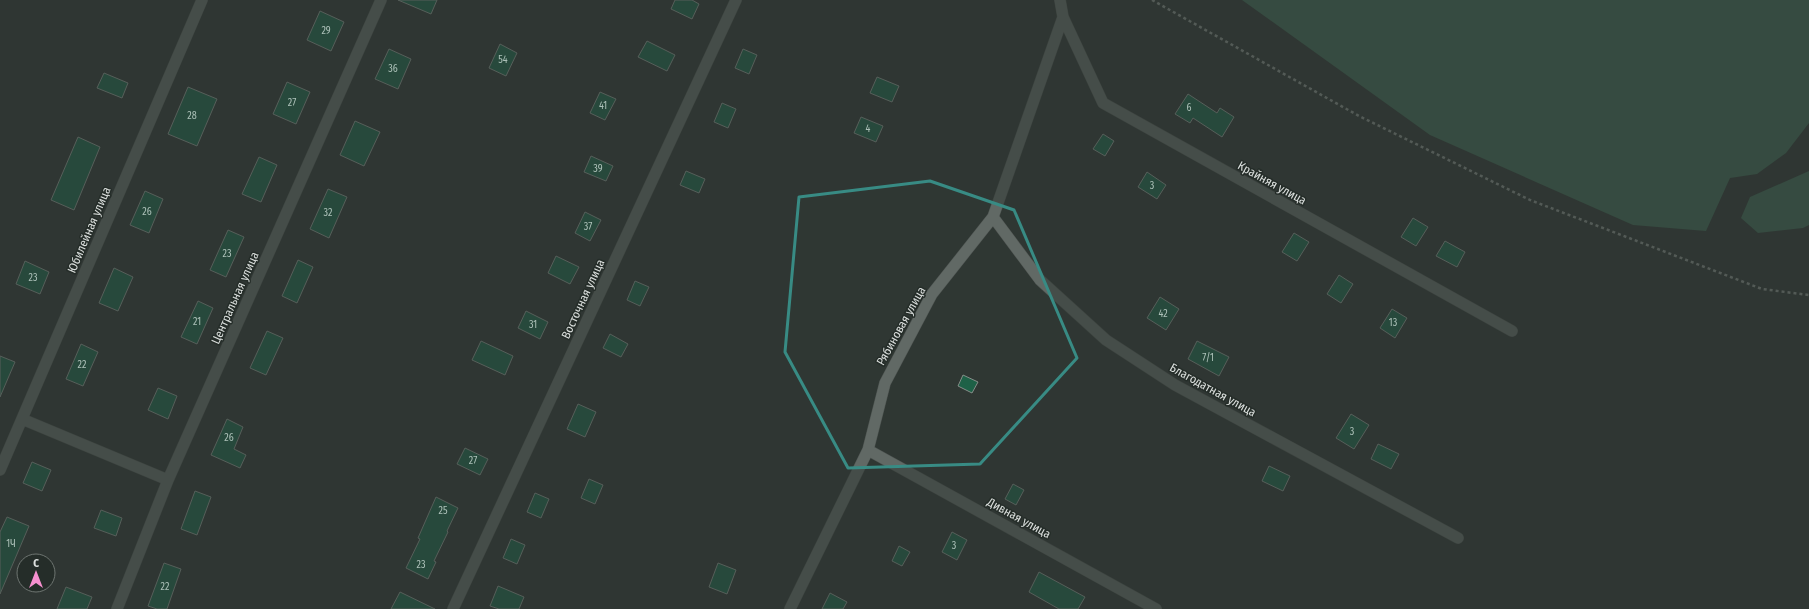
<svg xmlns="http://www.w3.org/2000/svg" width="1809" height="609" font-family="'Fira Sans Condensed',sans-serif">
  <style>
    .green { fill: #3e6452 }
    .building { fill: #1e6147; stroke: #858e89 }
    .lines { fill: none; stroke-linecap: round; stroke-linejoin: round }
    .minor-casing { stroke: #4e5451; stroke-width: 12 }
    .path { stroke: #7f8582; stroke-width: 2.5; stroke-dasharray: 3 3; stroke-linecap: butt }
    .minor { stroke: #616965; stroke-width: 11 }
    .marked { fill: none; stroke: #388b84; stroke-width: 3; stroke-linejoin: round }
    .labels { text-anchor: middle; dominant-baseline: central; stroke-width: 3; stroke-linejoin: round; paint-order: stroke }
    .number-label { font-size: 10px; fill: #acc0b8 }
    .street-label { font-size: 12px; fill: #dce0de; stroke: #252d29 }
  </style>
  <rect width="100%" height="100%" fill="#2f3733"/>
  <!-- green -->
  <path class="green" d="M 1242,0 L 1809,0 L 1809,123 L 1786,153 L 1757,174 L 1730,178 L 1706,231 L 1633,225 L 1430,135 Z
    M 1809,171 L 1809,225 L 1803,228 L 1758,233 L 1741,218 L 1750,197 Z"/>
  <!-- building -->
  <path class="building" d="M 398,0 L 437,0 L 431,14 Z
    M 675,0 L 692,0 L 699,4 L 692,19 L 671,9 Z
    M 320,11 L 344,22 L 331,51 L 307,40 Z
    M 647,41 L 675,55 L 667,71 L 638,57 Z
    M 500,44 L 517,53 L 506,76 L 489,68 Z
    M 389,49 L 411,59 L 398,89 L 375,79 Z
    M 743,49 L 757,55 L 749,74 L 735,68 Z
    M 104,73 L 128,83 L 122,98 L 97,88 Z
    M 877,77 L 899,86 L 892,102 L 870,93 Z
    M 287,82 L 310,92 L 296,124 L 273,114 Z
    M 188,87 L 217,99 L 197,146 L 168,134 Z
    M 600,92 L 616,99 L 605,120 L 590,113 Z
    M 1188,94 L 1217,113 L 1220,108 L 1234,117 L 1222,137 L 1193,118 L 1190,123 L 1175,114 Z
    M 722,103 L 736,109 L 728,128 L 714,122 Z
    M 861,117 L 883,126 L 876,142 L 854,133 Z
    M 355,121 L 380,132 L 364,166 L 340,155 Z
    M 1103,134 L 1114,141 L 1105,156 L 1093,149 Z
    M 78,137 L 100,147 L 74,210 L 51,200 Z
    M 591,156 L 613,166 L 606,181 L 584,172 Z
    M 259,157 L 277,165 L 261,202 L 242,194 Z
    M 686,171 L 705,179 L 699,193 L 680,185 Z
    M 1147,172 L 1166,185 L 1157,199 L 1138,187 Z
    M 328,189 L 347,197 L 329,238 L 310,229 Z
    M 145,191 L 163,199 L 149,233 L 130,225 Z
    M 585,212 L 601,220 L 590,241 L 575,233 Z
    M 1413,218 L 1428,227 L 1416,246 L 1401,237 Z
    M 228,230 L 244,237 L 226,277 L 210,270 Z
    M 1294,233 L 1309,242 L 1297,261 L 1282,252 Z
    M 1445,241 L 1465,252 L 1457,267 L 1436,256 Z
    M 556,256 L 579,267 L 570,284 L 548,273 Z
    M 298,260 L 313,267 L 297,303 L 282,296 Z
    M 25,261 L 49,272 L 40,294 L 16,284 Z
    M 114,268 L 133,277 L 118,311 L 99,303 Z
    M 1339,275 L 1353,284 L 1341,303 L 1327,294 Z
    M 635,281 L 649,287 L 640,306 L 627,300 Z
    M 1160,297 L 1179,309 L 1166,330 L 1147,318 Z
    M 198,301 L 213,308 L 197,344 L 181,337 Z
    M 1392,309 L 1407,318 L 1395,338 L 1380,328 Z
    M 526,311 L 548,322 L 540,339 L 518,328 Z
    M 267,331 L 283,338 L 266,375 L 250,368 Z
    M 610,334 L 628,344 L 621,357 L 603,348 Z
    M 481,341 L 513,356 L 505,375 L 472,360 Z
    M 1197,341 L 1229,357 L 1219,376 L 1188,359 Z
    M 81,344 L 98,352 L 83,386 L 66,379 Z
    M 0,356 L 15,362 L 0,397 Z
    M 963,375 L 978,382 L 972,393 L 958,386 Z
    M 158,388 L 177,396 L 168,419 L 148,410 Z
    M 578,404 L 596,412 L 585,437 L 567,429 Z
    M 1351,414 L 1369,425 L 1354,449 L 1336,438 Z
    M 227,419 L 243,427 L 234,449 L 246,455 L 240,468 L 211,455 Z
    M 1378,444 L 1399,454 L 1391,469 L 1371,459 Z
    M 465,448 L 488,459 L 480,475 L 457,464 Z
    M 32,462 L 51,470 L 42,491 L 23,483 Z
    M 1269,466 L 1290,476 L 1283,491 L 1262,481 Z
    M 589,479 L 603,485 L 595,504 L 581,498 Z
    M 1013,484 L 1024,490 L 1016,505 L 1005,499 Z
    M 195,491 L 211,497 L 197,535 L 181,529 Z
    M 535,493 L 549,499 L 541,518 L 527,512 Z
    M 436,497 L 458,508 L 447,531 L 448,532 L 434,561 L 436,562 L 428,579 L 406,568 L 420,539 L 418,538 Z
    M 101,510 L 122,518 L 116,536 L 94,528 Z
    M 7,517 L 29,526 L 0,594 L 0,532 Z
    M 952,532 L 967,540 L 957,560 L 942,552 Z
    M 511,539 L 525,545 L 517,564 L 503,558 Z
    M 899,546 L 910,552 L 902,566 L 892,561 Z
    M 164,563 L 181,569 L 167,609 L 157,609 L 148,606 Z
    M 718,563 L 736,570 L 727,594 L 709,587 Z
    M 1039,572 L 1085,597 L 1078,609 L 1059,609 L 1029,592 Z
    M 498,586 L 524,597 L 519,609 L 499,609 L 490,606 Z
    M 66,587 L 92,597 L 87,609 L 57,609 Z
    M 400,592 L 435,609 L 391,609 Z
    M 830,593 L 847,602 L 843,609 L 822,609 Z"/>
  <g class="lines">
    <defs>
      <path id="minor" d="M 1060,0 L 1063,17 L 1103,103 L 1512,331
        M 993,217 L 1040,280 L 1106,340 L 1175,385 L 1458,538
        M 22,419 L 168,480
        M 868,450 L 1156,609
        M 0,470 L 202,0
        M 117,609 L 168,480 L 381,0
        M 453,609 L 736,0
        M 790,609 L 868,450 L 885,383 L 932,294 L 993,217 L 1063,17"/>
    </defs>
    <!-- minor casing -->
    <use href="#minor" class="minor-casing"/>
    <!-- path -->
    <path class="path" d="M 1152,0 L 1359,116 L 1530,200 L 1762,289 L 1809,295"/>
    <!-- minor -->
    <use href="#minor" class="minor"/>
  </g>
  <!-- marked area -->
  <path d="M0 0H1809V609H0ZM 930,181 L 1014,210 L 1077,358 L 980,464 L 848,468 L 785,352 L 799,197 Z" fill="#2f3733" fill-opacity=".55" fill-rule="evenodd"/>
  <path class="marked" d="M 930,181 L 1014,210 L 1077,358 L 980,464 L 848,468 L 785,352 L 799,197 Z"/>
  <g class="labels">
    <!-- number labels -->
    <g class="number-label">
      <text x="326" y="31">29</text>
      <text x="503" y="60">54</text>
      <text x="393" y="69">36</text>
      <text x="292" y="103">27</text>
      <text x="603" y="106">41</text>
      <text x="1189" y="108">6</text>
      <text x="192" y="116">28</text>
      <text x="868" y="129">4</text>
      <text x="598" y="169">39</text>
      <text x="1152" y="186">3</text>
      <text x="147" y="212">26</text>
      <text x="328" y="213">32</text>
      <text x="588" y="227">37</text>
      <text x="227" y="254">23</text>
      <text x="33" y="278">23</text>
      <text x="1163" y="314">42</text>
      <text x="197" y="322">21</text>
      <text x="1393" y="323">13</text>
      <text x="533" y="325">31</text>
      <text x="1208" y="358">7/1</text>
      <text x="82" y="365">22</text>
      <text x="1352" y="432">3</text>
      <text x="229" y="438">26</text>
      <text x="473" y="461">27</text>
      <text x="443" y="511">25</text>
      <text x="11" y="544">1Ч</text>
      <text x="954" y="546">3</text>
      <text x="421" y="565">23</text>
      <text x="165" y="587">22</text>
    </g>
    <!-- street labels -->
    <g class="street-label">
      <text transform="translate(1272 183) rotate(29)">Крайняя улица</text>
      <text transform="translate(89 230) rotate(-67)">Юбилейная улица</text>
      <text transform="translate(235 298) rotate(-66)">Центральная улица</text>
      <text transform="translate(583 299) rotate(-65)">Восточная улица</text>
      <text transform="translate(901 326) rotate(-61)">Рябиновая улица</text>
      <text transform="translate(1213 390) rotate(29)">Благодатная улица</text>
      <text transform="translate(1019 518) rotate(29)">Дивная улица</text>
    </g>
  </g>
  <!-- north arrow -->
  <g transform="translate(36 573)"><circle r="19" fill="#252d29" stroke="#6e7571"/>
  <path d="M0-3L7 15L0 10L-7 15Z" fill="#f690cf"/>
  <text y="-6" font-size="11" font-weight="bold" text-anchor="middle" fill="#dce0de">С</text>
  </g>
</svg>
